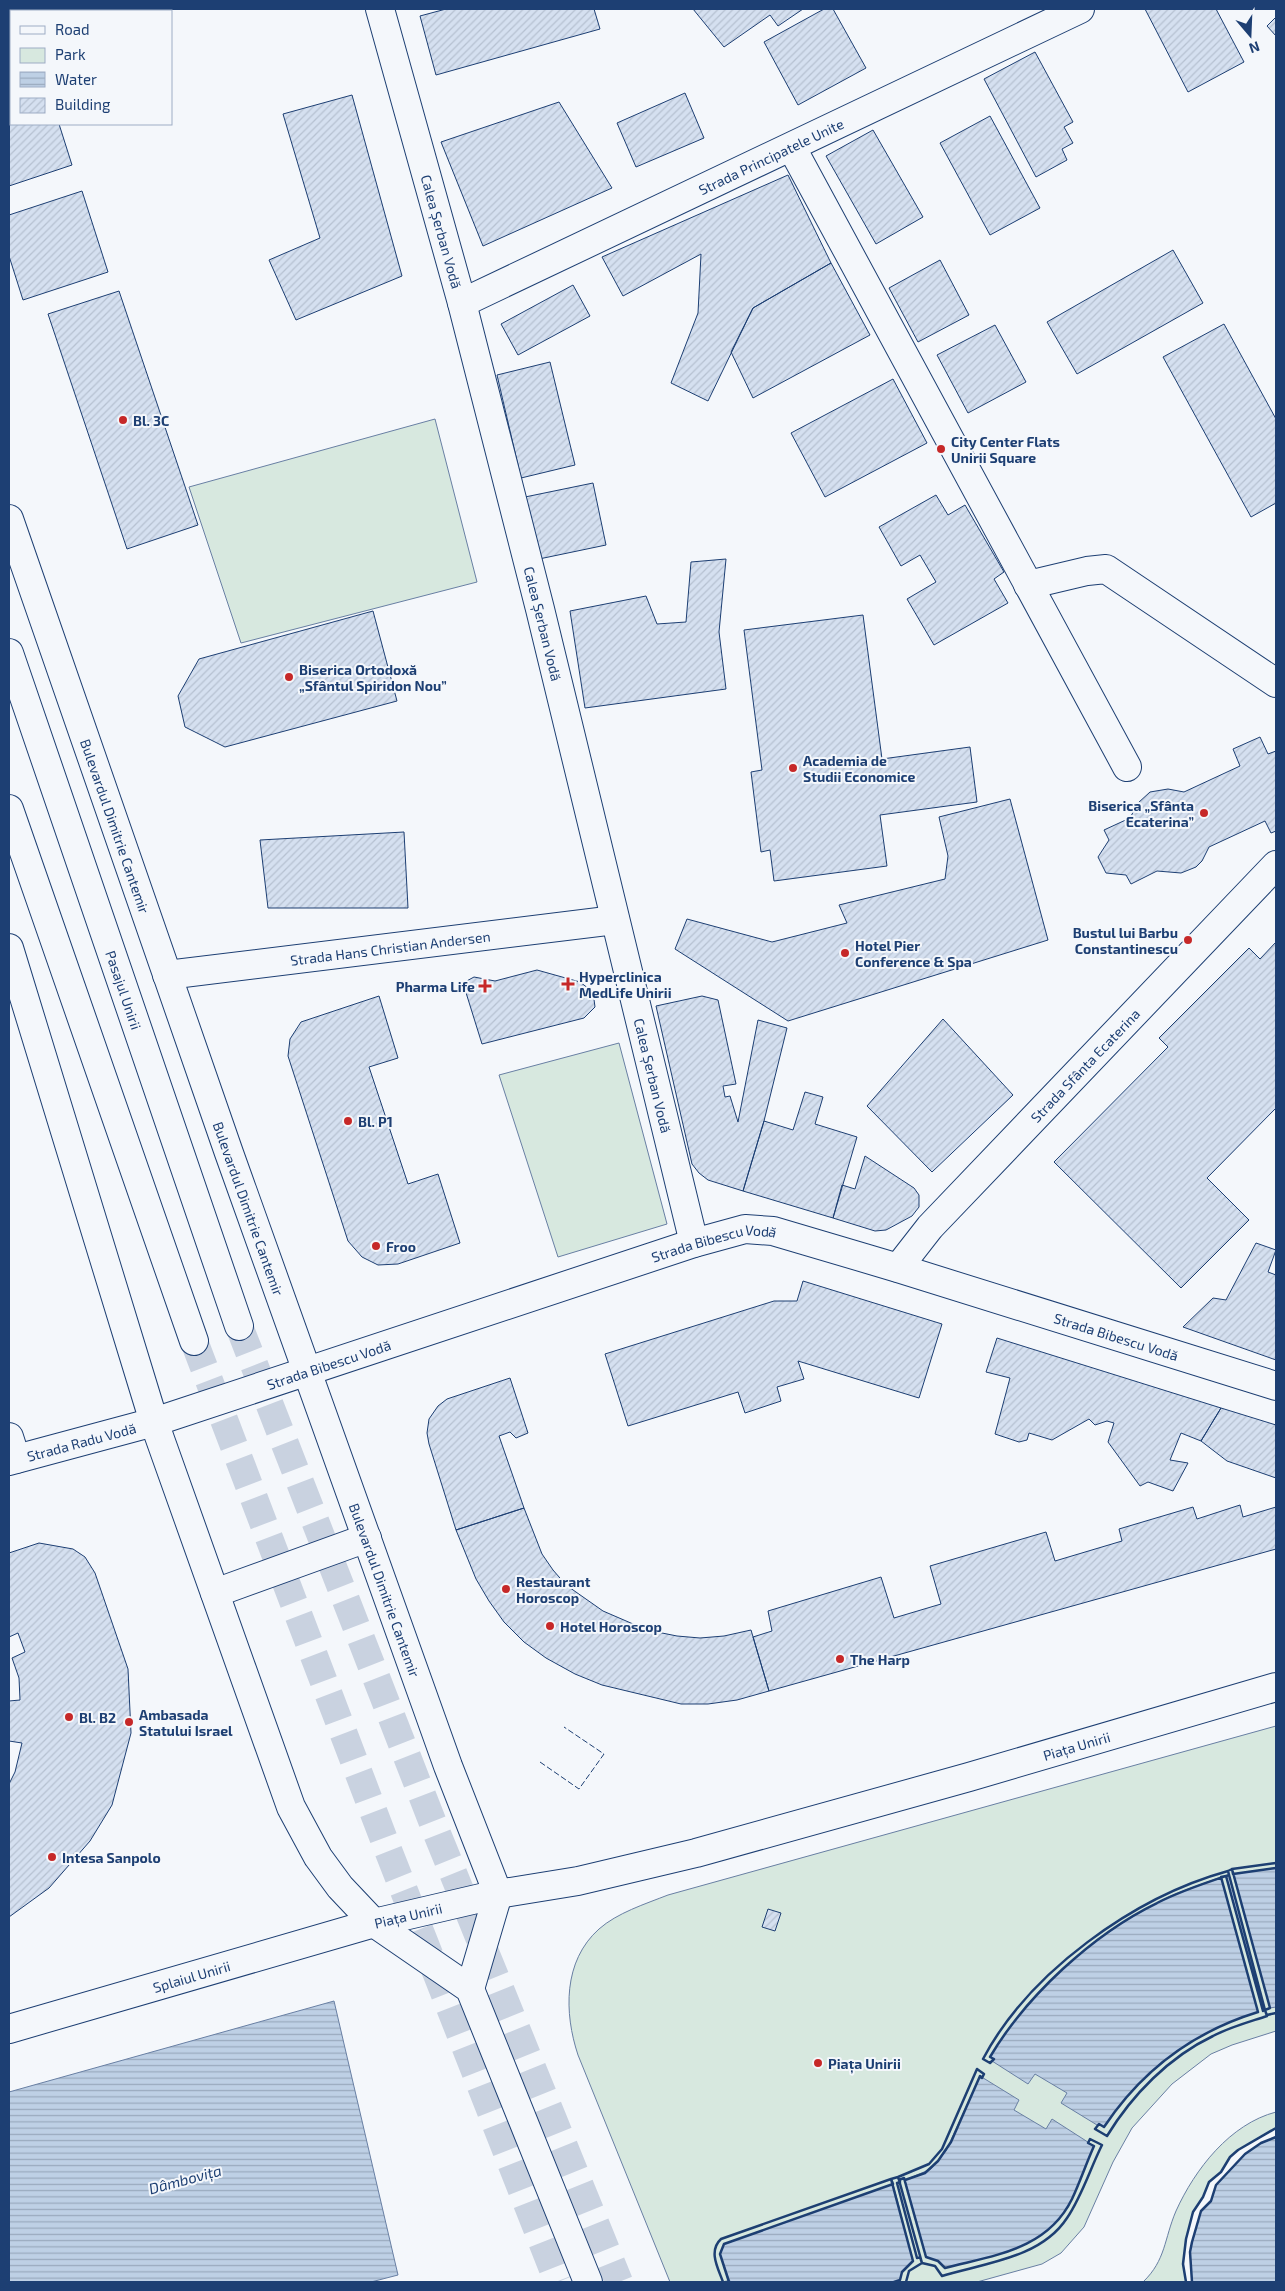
<svg xmlns="http://www.w3.org/2000/svg" width="1285" height="2291" font-family="'Exo 2',sans-serif">
  <style>
    .green { fill: #d7e8df; stroke: #687fa3 }
    .water { fill: url(#water-rules); stroke: #687fa3 }
    .building { fill: url(#building-hatch); stroke: #1d3f73 }
    .lines { fill: none; stroke-linecap: round; stroke-linejoin: round }
    .primary-tunnel { stroke: #c9d2e0; stroke-width: 28; stroke-dasharray: 28 14; stroke-linecap: butt }
    .street-casing { stroke: #1d3f73; stroke-width: 30 }
    .secondary-casing { stroke: #1d3f73; stroke-width: 30 }
    .primary-casing { stroke: #1d3f73; stroke-width: 30 }
    .street { stroke: #f4f7fb; stroke-width: 28 }
    .secondary { stroke: #f4f7fb; stroke-width: 28 }
    .primary { stroke: #f4f7fb; stroke-width: 28 }
    .fence { stroke: #1d3f73; stroke-width: 1; stroke-dasharray: 6 2.5; stroke-linecap: butt }
    .wall { stroke: #1d3f73; stroke-width: 2.5 }
    .poi-dot { fill: #c62828; stroke: #f4f7fb; stroke-width: 2 }
    .labels { text-anchor: middle; dominant-baseline: central; stroke-width: 4; stroke-linejoin: round; paint-order: stroke }
    .street-label { font-size: 14px; fill: #1d3f73; stroke: #f4f7fb }
    .poi-label { font-size: 14px; font-weight: bold; fill: #1d3f73; stroke: #f4f7fb; text-anchor: start }
    .water-label { font-size: 15px; font-style: italic; fill: #1d3f73; stroke: #f4f7fb }
  </style>
  <defs>
    <pattern id="water-rules" width="6" height="5" patternUnits="userSpaceOnUse" patternTransform="scale(1.25)"><rect width="6" height="5" fill="#bed0e5"/><path d="M0 2.5h6" fill="none" stroke="#9aaabe"/></pattern>
    <pattern id="building-hatch" width="6" height="6" patternUnits="userSpaceOnUse" patternTransform="scale(1.25)"><rect width="6" height="6" fill="#d5e0f0"/><path d="M-1 1l2-2M0 6l6-6M5 7l2-2" fill="none" stroke="#b6c1d1"/></pattern>
  </defs>
  <rect width="100%" height="100%" fill="#f4f7fb"/>
  <!-- green -->
  <path class="green" d="M 435,419 L 477,582 L 241,643 L 189,487 Z
    M 619,1043 L 667,1224 L 558,1257 L 499,1075 Z
    M 1276,1726 L 1276,2031 L 1232,2045 L 1211,2054 L 1172,2084 L 1132,2128 L 1113,2162 L 1084,2227 L 1061,2253 L 1042,2264 L 977,2282 L 670,2282 L 578,2055 C 564,2013 563,1961 599,1929 C 617,1913 645,1904 668,1895 Z
    M 1276,2112 L 1276,2128 L 1238,2150 L 1230,2157 L 1221,2172 L 1209,2182 L 1203,2197 L 1193,2212 L 1186,2239 L 1183,2264 L 1186,2282 L 1143,2282 C 1166,2260 1164,2239 1176,2211 C 1195,2169 1230,2124 1276,2112 Z"/>
  <!-- water -->
  <path class="water" d="M 1276,1868 L 1276,2007 L 1270,2008 L 1233,1874 Z
    M 1229,1875 L 1265,2010 L 1263,2011 L 1226,1876 Z
    M 1221,1877 L 1258,2012 C 1193,2032 1142,2070 1104,2127 L 1099,2124 L 1097,2125 L 1061,2103 L 1067,2093 L 1035,2074 L 1028,2084 L 992,2061 L 993,2059 L 990,2057 C 1027,1995 1093,1935 1157,1903 C 1177,1892 1200,1885 1221,1877 Z
    M 334,2001 L 398,2275 L 371,2282 L 9,2282 L 9,2092 Z
    M 980,2076 L 1019,2100 L 1014,2110 L 1046,2129 L 1052,2119 L 1094,2146 C 1086,2164 1080,2182 1072,2199 C 1047,2250 994,2255 945,2268 L 938,2261 L 926,2257 L 905,2180 L 931,2169 L 946,2151 Z
    M 1276,2137 L 1276,2282 L 1192,2282 L 1190,2252 L 1192,2242 L 1201,2211 L 1211,2201 L 1216,2185 L 1245,2154 L 1261,2143 Z
    M 893,2184 L 913,2261 L 902,2272 L 900,2280 L 894,2282 L 730,2282 L 720,2254 L 724,2244 Z"/>
  <!-- building -->
  <path class="building" d="M 9,9 L 19,9 L 20,11 L 11,11 L 11,124 L 59,124 L 72,165 L 9,186 Z
    M 446,9 L 594,9 L 600,29 L 436,75 L 420,16 Z
    M 693,9 L 803,9 L 778,26 L 770,15 L 724,47 Z
    M 824,9 L 833,9 L 866,68 L 798,105 L 764,42 Z
    M 1145,9 L 1216,9 L 1244,62 L 1188,92 Z
    M 1276,17 L 1276,36 L 1267,26 Z
    M 1035,52 L 1073,122 L 1064,127 L 1073,143 L 1062,149 L 1067,160 L 1036,177 L 984,79 Z
    M 685,93 L 704,138 L 636,167 L 617,123 Z
    M 352,95 L 402,276 L 296,320 L 269,260 L 320,238 L 283,114 Z
    M 559,102 L 612,188 L 483,246 L 441,142 Z
    M 990,116 L 1040,208 L 990,235 L 940,143 Z
    M 873,130 L 923,217 L 876,244 L 826,156 Z
    M 788,175 L 831,263 L 753,308 L 708,401 L 671,383 L 698,313 L 701,254 L 623,296 L 602,257 Z
    M 82,191 L 108,272 L 23,300 L 9,256 L 9,215 Z
    M 1173,250 L 1203,303 L 1077,374 L 1047,322 Z
    M 940,260 L 969,315 L 918,342 L 889,288 Z
    M 831,263 L 870,335 L 753,398 L 731,352 L 753,308 Z
    M 573,285 L 590,316 L 518,355 L 501,324 Z
    M 119,291 L 198,525 L 127,549 L 48,314 Z
    M 1224,324 L 1276,419 L 1276,503 L 1251,517 L 1163,357 Z
    M 995,325 L 1026,382 L 968,413 L 937,355 Z
    M 550,362 L 575,465 L 521,478 L 497,375 Z
    M 893,379 L 927,443 L 825,497 L 791,433 Z
    M 593,483 L 606,545 L 539,559 L 525,497 Z
    M 936,495 L 948,515 L 965,505 L 1004,572 L 994,579 L 1008,603 L 934,645 L 907,599 L 936,582 L 920,555 L 901,566 L 879,527 Z
    M 726,559 L 719,632 L 726,689 L 585,708 L 570,611 L 646,596 L 657,624 L 686,622 L 691,562 Z
    M 373,611 L 397,701 L 225,747 L 185,727 L 178,696 L 199,659 Z
    M 863,615 L 882,759 L 970,747 L 977,802 L 880,815 L 887,866 L 774,881 L 770,850 L 761,852 L 751,772 L 762,770 L 744,630 Z
    M 1260,737 L 1268,754 L 1276,751 L 1276,831 L 1271,833 L 1265,821 L 1209,847 L 1202,861 L 1196,867 L 1181,873 L 1157,871 L 1131,884 L 1126,875 L 1106,873 L 1098,857 L 1109,840 L 1104,830 L 1130,818 L 1138,803 L 1150,792 L 1168,789 L 1184,792 L 1240,766 L 1233,749 Z
    M 1010,799 L 1048,940 L 788,1021 L 675,949 L 687,919 L 772,942 L 847,923 L 839,905 L 945,879 L 948,856 L 939,817 Z
    M 404,832 L 408,908 L 268,908 L 260,840 Z
    M 1276,942 L 1276,1108 L 1207,1178 L 1249,1220 L 1181,1288 L 1054,1162 L 1168,1047 L 1159,1038 L 1249,948 L 1260,959 Z
    M 537,970 L 580,982 L 593,992 L 595,1007 L 584,1018 L 482,1044 L 463,983 L 474,977 L 495,981 Z
    M 379,996 L 398,1058 L 369,1067 L 408,1184 L 438,1174 L 460,1243 L 398,1264 L 378,1265 L 362,1257 L 348,1241 L 288,1056 L 290,1039 L 301,1022 Z
    M 702,996 L 718,1000 L 736,1084 L 723,1086 L 725,1097 L 730,1096 L 738,1122 L 758,1020 L 787,1028 L 764,1121 L 743,1191 L 708,1180 L 699,1173 L 692,1164 L 656,1006 Z
    M 943,1019 L 1013,1095 L 932,1172 L 867,1106 Z
    M 805,1092 L 823,1097 L 815,1124 L 857,1137 L 833,1218 L 743,1191 L 764,1121 L 793,1130 Z
    M 865,1156 L 914,1188 L 919,1195 L 919,1207 L 912,1216 L 886,1230 L 875,1231 L 833,1218 L 842,1185 L 855,1189 Z
    M 1256,1243 L 1276,1250 L 1268,1272 L 1276,1275 L 1276,1360 L 1183,1327 L 1213,1298 L 1226,1300 Z
    M 803,1281 L 942,1324 L 919,1398 L 798,1361 L 804,1379 L 777,1387 L 781,1401 L 745,1413 L 738,1392 L 628,1426 L 605,1354 L 774,1301 L 797,1301 Z
    M 997,1338 L 1221,1408 L 1201,1441 L 1181,1433 L 1170,1460 L 1188,1463 L 1173,1491 L 1148,1482 L 1140,1486 L 1108,1442 L 1114,1423 L 1107,1421 L 1095,1425 L 1089,1419 L 1052,1440 L 1029,1433 L 1027,1440 L 1019,1442 L 995,1434 L 1010,1378 L 986,1372 Z
    M 510,1378 L 528,1433 L 516,1438 L 510,1432 L 499,1436 L 524,1508 L 456,1530 L 429,1444 L 427,1433 L 429,1419 L 438,1406 L 447,1399 Z
    M 1221,1408 L 1276,1425 L 1276,1478 L 1227,1461 L 1201,1441 Z
    M 1240,1505 L 1243,1517 L 1276,1507 L 1276,1549 L 769,1691 L 753,1637 L 772,1631 L 768,1611 L 881,1577 L 894,1618 L 941,1604 L 930,1566 L 1046,1532 L 1055,1561 L 1122,1541 L 1119,1529 L 1193,1507 L 1197,1519 Z
    M 524,1508 L 542,1554 L 553,1570 L 566,1585 L 603,1611 L 647,1630 L 677,1636 L 700,1638 L 724,1636 L 751,1630 L 769,1691 L 737,1700 L 708,1704 L 681,1704 L 602,1685 L 575,1674 L 546,1658 L 524,1642 L 504,1622 L 489,1601 L 476,1579 L 456,1530 Z
    M 39,1543 L 73,1549 L 85,1557 L 95,1573 L 128,1669 L 131,1733 L 112,1805 L 90,1841 L 49,1888 L 9,1917 L 9,1784 L 15,1772 L 22,1743 L 9,1741 L 9,1701 L 20,1700 L 19,1678 L 12,1658 L 25,1652 L 18,1633 L 9,1637 L 9,1553 Z
    M 768,1909 L 781,1913 L 775,1931 L 762,1927 Z"/>
  <g class="lines">
    <!-- primary-tunnel -->
    <path class="primary-tunnel" d="M 239,1326 L 438,1836 L 619,2282
      M 194,1341 L 388,1850 L 558,2282"/>
    <defs>
      <g id="street">
        <path d="M 792,148 L 1127,767"/>
        <path id="s1" d="M 462,303 L 1080,9"/>
        <path d="M 1028,585 L 1087,571 L 1106,569 L 1276,683"/>
        <path id="s2" d="M 167,975 L 615,920"/>
        <path id="s3" d="M 898,1268 L 930,1227 L 1276,865"/>
        <path d="M 9,1437 L 16,1459"/>
        <path id="s4" d="M 9,1461 L 154,1422"/>
      </g>
      <g id="secondary">
        <path id="s5" d="M 380,9 L 462,303 L 540,609 L 694,1243"/>
        <path id="s6" d="M 154,1422 L 694,1243 L 745,1229 L 773,1231 L 898,1268 L 1276,1386"/>
        <path id="s7" d="M 9,2029 L 374,1923"/>
      </g>
      <g id="primary">
        <path id="s8" d="M 9,519 L 229,1153 L 448,1766 L 498,1894"/>
        <path id="s9" d="M 9,653 L 239,1326"/>
        <path d="M 9,809 L 194,1341"/>
        <path d="M 9,948 L 154,1422 L 291,1807 L 318,1857 L 340,1887 L 374,1923 L 470,1989 L 588,2282"/>
        <path d="M 215,1593 L 367,1538"/>
        <path id="s10" d="M 374,1923 L 498,1894 L 578,1881 L 696,1853 L 969,1777 L 1276,1687"/>
        <path d="M 470,1989 L 498,1894"/>
      </g>
    </defs>
    <!-- street casing -->
    <use href="#street" class="street-casing"/>
    <!-- secondary casing -->
    <use href="#secondary" class="secondary-casing"/>
    <!-- primary casing -->
    <use href="#primary" class="primary-casing"/>
    <!-- street -->
    <use href="#street" class="street"/>
    <!-- secondary -->
    <use href="#secondary" class="secondary"/>
    <!-- primary -->
    <use href="#primary" class="primary"/>
    <!-- fence -->
    <path class="fence" d="M 540,1762 L 579,1789 L 604,1754 L 564,1727"/>
    <!-- wall -->
    <path class="wall" d="M 1276,1863 L 1232,1869 L 1233,1874 L 1276,1868
      M 1232,1869 L 1270,2008 L 1265,2010 L 1228,1871 Z
      M 1228,1871 L 1229,1875 C 1205,1883 1180,1891 1157,1903 C 1093,1934 1026,1996 990,2057 L 994,2059 L 990,2063 L 983,2059 C 1029,1972 1134,1897 1228,1871 Z
      M 1226,1876 L 1263,2011 L 1265,2010 L 1267,2016 C 1249,2022 1230,2027 1213,2036 C 1169,2057 1132,2095 1107,2136 L 1095,2129 L 1099,2124 L 1104,2127 C 1142,2070 1193,2032 1258,2012 L 1221,1877 Z
      M 1267,2015 L 1276,2013
      M 977,2069 L 984,2074 L 982,2078 L 980,2076 L 951,2142 L 938,2161 L 925,2173 L 905,2180 L 904,2178 L 899,2180 L 898,2177 L 929,2164 L 942,2149 Z
      M 1090,2139 L 1102,2145 C 1090,2169 1082,2196 1067,2218 C 1041,2258 985,2263 942,2276 L 935,2266 L 922,2263 L 899,2180 L 904,2178 L 926,2257 L 938,2261 L 945,2268 C 994,2255 1047,2250 1072,2199 C 1080,2182 1086,2164 1094,2146 L 1088,2143 Z
      M 723,2282 C 718,2268 708,2251 721,2239 L 891,2179 L 893,2184 L 724,2244 L 720,2254 L 729,2282 L 726,2282 L 730,2282
      M 894,2282 L 900,2280 L 902,2272 L 913,2261 L 891,2179 L 898,2177 L 900,2182 L 897,2183 L 917,2258 L 920,2257 L 922,2263 L 909,2271 L 906,2282
      M 1186,2282 L 1183,2264 L 1186,2239 L 1193,2212 L 1203,2197 L 1209,2182 L 1221,2172 L 1230,2157 L 1238,2150 L 1276,2128
      M 1192,2282 L 1190,2252 L 1192,2242 L 1201,2211 L 1211,2201 L 1216,2185 L 1245,2154 L 1261,2143 L 1276,2137"/>
  </g>
  <!-- markers -->
  <g class="poi-dot">
    <circle cx="123" cy="420" r="5"/>
    <circle cx="941" cy="449" r="5"/>
    <circle cx="289" cy="677" r="5"/>
    <circle cx="793" cy="768" r="5"/>
    <circle cx="1204" cy="813" r="5"/>
    <circle cx="1188" cy="940" r="5"/>
    <circle cx="845" cy="953" r="5"/>
    <path d="M565.5 976.5h5v5h5v5h-5v5h-5v-5h-5v-5h5z"/>
    <path d="M482.5 978.5h5v5h5v5h-5v5h-5v-5h-5v-5h5z"/>
    <circle cx="348" cy="1121" r="5"/>
    <circle cx="376" cy="1246" r="5"/>
    <circle cx="506" cy="1589" r="5"/>
    <circle cx="550" cy="1626" r="5"/>
    <circle cx="840" cy="1659" r="5"/>
    <circle cx="69" cy="1717" r="5"/>
    <circle cx="129" cy="1722" r="5"/>
    <circle cx="52" cy="1857" r="5"/>
    <circle cx="818" cy="2063" r="5"/>
  </g>
  <g class="labels">
    <!-- street labels -->
    <g class="street-label">
      <text stroke="none"><textPath href="#s1" startOffset="342">Strada Principatele Unite</textPath></text>
      <text stroke="none"><textPath href="#s5" startOffset="231">Calea Șerban Vodă</textPath></text>
      <text stroke="none"><textPath href="#s5" startOffset="636">Calea Șerban Vodă</textPath></text>
      <text stroke="none"><textPath href="#s8" startOffset="325">Bulevardul Dimitrie Cantemir</textPath></text>
      <text stroke="none"><textPath href="#s2" startOffset="225">Strada Hans Christian Andersen</textPath></text>
      <text stroke="none"><textPath href="#s9" startOffset="356">Pasajul Unirii</textPath></text>
      <text stroke="none"><textPath href="#s3" startOffset="276">Strada Sfânta Ecaterina</textPath></text>
      <text stroke="none"><textPath href="#s5" startOffset="1101">Calea Șerban Vodă</textPath></text>
      <text stroke="none"><textPath href="#s8" startOffset="730">Bulevardul Dimitrie Cantemir</textPath></text>
      <text stroke="none"><textPath href="#s6" startOffset="589">Strada Bibescu Vodă</textPath></text>
      <text stroke="none"><textPath href="#s6" startOffset="1009">Strada Bibescu Vodă</textPath></text>
      <text stroke="none"><textPath href="#s6" startOffset="184">Strada Bibescu Vodă</textPath></text>
      <text stroke="none"><textPath href="#s4" startOffset="75">Strada Radu Vodă</textPath></text>
      <text stroke="none"><textPath href="#s8" startOffset="1135">Bulevardul Dimitrie Cantemir</textPath></text>
      <text stroke="none"><textPath href="#s10" startOffset="725">Piața Unirii</textPath></text>
      <text stroke="none"><textPath href="#s10" startOffset="35">Piața Unirii</textPath></text>
      <text stroke="none"><textPath href="#s7" startOffset="190">Splaiul Unirii</textPath></text>
    </g>
    <!-- poi labels -->
    <g class="poi-label">
      <text x="133" y="420">Bl. 3C</text>
      <text x="951" y="441">City Center Flats<tspan x="951" dy="16">Unirii Square</tspan></text>
      <text x="299" y="669">Biserica Ortodoxă<tspan x="299" dy="16">„Sfântul Spiridon Nou”</tspan></text>
      <text x="803" y="760">Academia de<tspan x="803" dy="16">Studii Economice</tspan></text>
      <text x="1194" y="805" text-anchor="end">Biserica „Sfânta<tspan x="1194" dy="16">Ecaterina”</tspan></text>
      <text x="1178" y="932" text-anchor="end">Bustul lui Barbu<tspan x="1178" dy="16">Constantinescu</tspan></text>
      <text x="855" y="945">Hotel Pier<tspan x="855" dy="16">Conference &amp; Spa</tspan></text>
      <text x="579" y="976">Hyperclinica<tspan x="579" dy="16">MedLife Unirii</tspan></text>
      <text x="475" y="986" text-anchor="end">Pharma Life</text>
      <text x="358" y="1121">Bl. P1</text>
      <text x="386" y="1246">Froo</text>
      <text x="516" y="1581">Restaurant<tspan x="516" dy="16">Horoscop</tspan></text>
      <text x="560" y="1626">Hotel Horoscop</text>
      <text x="850" y="1659">The Harp</text>
      <text x="139" y="1714">Ambasada<tspan x="139" dy="16">Statului Israel</tspan></text>
      <text x="79" y="1717">Bl. B2</text>
      <text x="62" y="1857">Intesa Sanpolo</text>
      <text x="828" y="2063">Piața Unirii</text>
    </g>
    <!-- water labels -->
    <g class="water-label">
      <text transform="translate(185 2179) rotate(-15)">Dâmbovița</text>
    </g>
  </g>
  <!-- border -->
  <rect width="1285" height="2291" fill="none" stroke="#1d3f73" stroke-width="20"/>
  <!-- legend -->
  <rect x="10" y="10" width="162" height="115" fill="#f4f7fb" stroke="#9eadc5"/>
  <rect x="20" y="26" width="25" height="8" fill="#f4f7fb" stroke="#9eadc5"/>
  <text x="55" y="35" font-size="15" fill="#1d3f73">Road</text>
  <rect x="20" y="48" width="25" height="15" fill="#d7e8df" stroke="#9eadc5"/>
  <text x="55" y="60" font-size="15" fill="#1d3f73">Park</text>
  <rect x="20" y="72" width="25" height="15" fill="url(#water-rules)" stroke="#9eadc5"/>
  <text x="55" y="85" font-size="15" fill="#1d3f73">Water</text>
  <rect x="20" y="98" width="25" height="15" fill="url(#building-hatch)" stroke="#9eadc5"/>
  <text x="55" y="110" font-size="15" fill="#1d3f73">Building</text>
  <!-- north arrow -->
  <g transform="translate(1250 35) rotate(161)" stroke="#f4f7fb" stroke-width="4" paint-order="stroke">
  <path d="M0-4L9 19L0 12L-9 19Z" fill="#1d3f73"/>
  <text y="-8" font-size="14" font-weight="bold" text-anchor="middle" fill="#1d3f73">N</text>
  </g>
</svg>
